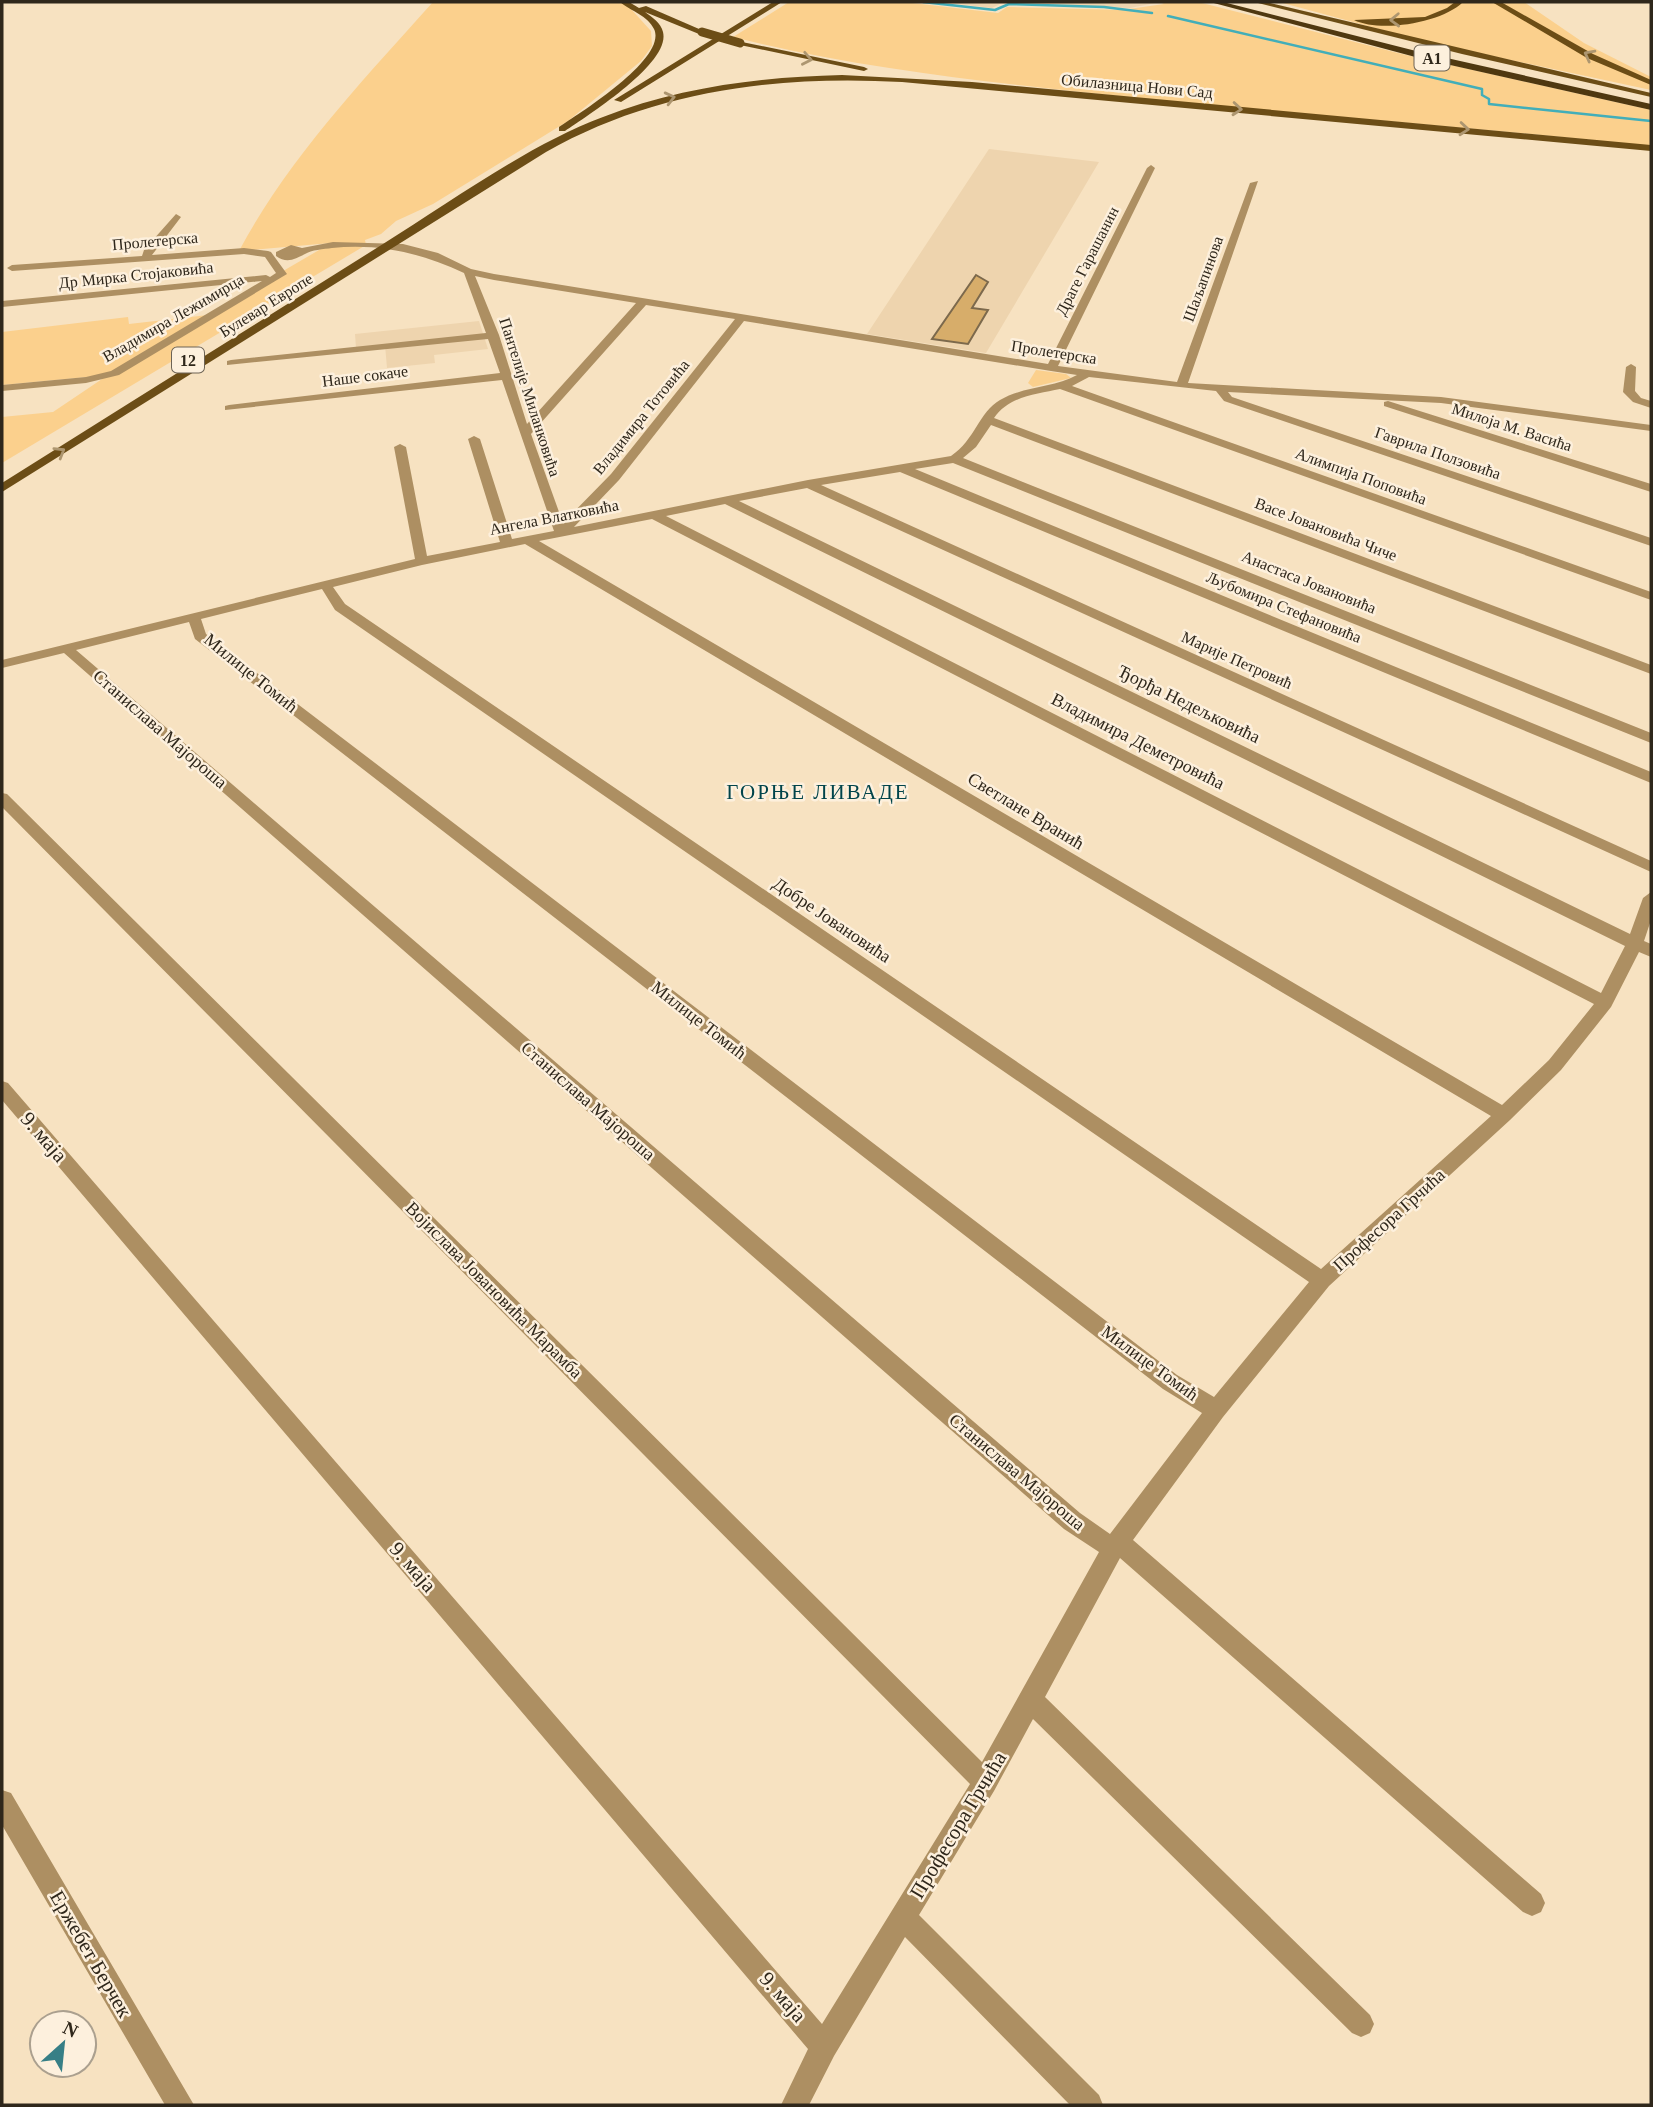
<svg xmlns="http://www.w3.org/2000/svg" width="1653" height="2107" font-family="'Times New Roman',serif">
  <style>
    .built { fill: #eed4ae }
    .green { fill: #fbd08d }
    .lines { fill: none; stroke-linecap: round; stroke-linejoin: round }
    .stream { stroke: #42aeb9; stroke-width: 2.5 }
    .building { fill: #d7ad6a; stroke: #7c694c; stroke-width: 2 }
    .street { fill: #ad8f62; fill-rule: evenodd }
    .primary { fill: #6c4d16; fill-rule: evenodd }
    .highway { fill: #4f3810; fill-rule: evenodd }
    .primary-bridge { stroke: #6c4d16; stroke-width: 9 }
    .oneway { stroke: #ad9670 }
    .labels { text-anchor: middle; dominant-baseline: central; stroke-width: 5; stroke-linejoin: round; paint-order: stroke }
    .shield { fill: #fdf0dd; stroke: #6d6355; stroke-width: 2 }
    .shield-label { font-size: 16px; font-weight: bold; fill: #2f271b }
    .far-street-label { font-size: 16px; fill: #2f271b; stroke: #fdf0dd }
    .street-label { font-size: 18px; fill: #2f271b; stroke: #fdf0dd }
    .quarter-label { font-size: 21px; letter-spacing: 2px; fill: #01444a; stroke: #fdf0dd }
    .near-street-label { font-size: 21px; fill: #2f271b; stroke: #fdf0dd }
  </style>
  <rect width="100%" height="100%" fill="#f7e2c1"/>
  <!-- built -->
  <path class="built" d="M 940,2 L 1160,2 L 1130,8 L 1002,3 L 992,8 Z
    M 989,149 L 1099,162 L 986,353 L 867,334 Z
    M 479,321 L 488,349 L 434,355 L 435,363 L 387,368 L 385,345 L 356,348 L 355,334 Z"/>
  <!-- green -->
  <path class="green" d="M 433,2 L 621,2 L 631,9 L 651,31 L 652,46 L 641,61 L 568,121 L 433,204 L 396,221 L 381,234 L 365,240 L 366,245 L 2,463 L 2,417 L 53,412 L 108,375 L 2,385 L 2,332 L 128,317 L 129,324 L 208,315 L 331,243 L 239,251 C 288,159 364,79 433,2 Z
    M 789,2 L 904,2 L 998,13 L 1007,7 L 1122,10 L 1164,4 L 1159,2 L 1198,2 L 1402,54 L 1651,110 L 1651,146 C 1474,127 1296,114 1119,96 C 989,82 860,69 733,37 Z
    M 1279,2 L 1524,2 L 1584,43 L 1651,77 L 1651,90 L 1427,42 Z
    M 1036,370 L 1066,374 L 1071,378 L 1033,387 L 1028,383 Z"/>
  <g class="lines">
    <!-- stream -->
    <path class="stream" d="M 923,2 L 995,10 L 1009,4 L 1104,7 L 1152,13
      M 1168,16 L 1482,89 L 1482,95 L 1489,99 L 1489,104 L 1651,121"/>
  </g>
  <!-- building -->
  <path class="building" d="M 976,275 L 988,282 L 972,308 L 988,310 L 968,344 L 932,339 Z"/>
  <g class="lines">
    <!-- street -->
    <path class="street" d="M 1151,165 L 1155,168 L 1058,366 L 1177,382 L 1250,183 L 1258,181 L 1188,383 L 1441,397 L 1651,425 L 1651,431 L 1441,403 L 1228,392 L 1232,397 L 1651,538 L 1651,546 L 1224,401 L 1216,391 L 1089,377 L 1072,386 L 1651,592 L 1651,600 L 1060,389 C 1037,394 1009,396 994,418 L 1651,665 L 1651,674 L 991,425 L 976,447 L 963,458 L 1651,733 L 1651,743 L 953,463 L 915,469 L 1651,772 L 1651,783 L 900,472 L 821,485 L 1651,861 L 1651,872 L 807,488 L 739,501 L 1630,934 L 1643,898 L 1651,892 L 1651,920 L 1644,941 L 1651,944 L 1651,957 L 1639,952 L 1611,1007 L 1561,1070 L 1510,1120 L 1329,1286 L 1223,1417 L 1133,1540 L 1541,1894 L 1545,1903 L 1541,1912 L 1532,1916 L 1523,1912 L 1120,1558 L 1045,1697 L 1370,2015 L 1374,2024 L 1370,2033 L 1361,2037 L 1352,2033 L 1033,1719 L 994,1791 L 919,1915 L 1099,2095 L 1103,2105 L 1070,2105 L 905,1937 L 834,2056 L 809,2105 L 781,2105 L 808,2049 L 2,1100 L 2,1081 L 8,1083 L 822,2024 L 970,1784 L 2,807 L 2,793 L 7,794 L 982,1762 L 1099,1552 L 1064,1529 L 64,653 L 2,668 L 2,660 L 415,559 L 394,447 L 400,444 L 406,447 L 427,556 L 500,542 L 468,439 L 474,436 L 480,439 L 512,539 L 554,531 L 502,380 L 225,410 L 225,406 L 229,405 L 500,373 L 488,339 L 227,365 L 227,361 L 231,360 L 486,333 L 464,273 C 422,253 378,243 332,248 C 324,249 311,250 305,254 C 295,259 287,264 276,256 L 276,252 L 291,245 L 302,248 L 333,242 L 403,244 L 438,253 L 471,269 L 494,274 L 1048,364 L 1147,168 ZM 475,276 L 494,280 L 636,303 L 527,424 L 499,335 ZM 646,305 L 735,319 L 611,474 L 563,523 L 531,434 ZM 744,321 L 1051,371 L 1077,375 C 1053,388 1024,386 1000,400 C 979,412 975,440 951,456 L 808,480 L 574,527 L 619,480 ZM 725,504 L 1625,946 L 1601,993 L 666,516 ZM 652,519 L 1594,1004 L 1549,1060 L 1502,1105 L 539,541 ZM 525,544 L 1491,1116 L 1321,1269 L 345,604 L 333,587 L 422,565 ZM 322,589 L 335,610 L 1309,1282 L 1214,1397 L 1177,1375 L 206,634 L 201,619 ZM 189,622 L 195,639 L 1163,1389 L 1202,1413 L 1110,1534 L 1080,1513 L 76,650 Z
      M 176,214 L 181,217 L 152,255 L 244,248 L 268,251 L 271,252 L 287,274 L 119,375 L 86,383 L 2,391 L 2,385 L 86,377 L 111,371 L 262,281 L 2,307 L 2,301 L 266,275 L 270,277 L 276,273 L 265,257 L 244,254 L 12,271 L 7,268 L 12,265 L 142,256 L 144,250 Z
      M 1631,364 L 1636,367 L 1635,391 L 1641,398 L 1651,401 L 1651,408 L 1633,402 L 1623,392 L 1626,367 Z
      M 1388,401 L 1651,484 L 1651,492 L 1384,406 L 1384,402 Z
      M 2,1790 L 11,1793 L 194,2105 L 165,2105 L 2,1825 Z"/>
    <!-- primary -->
    <path class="primary" d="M 620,2 L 629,2 L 639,8 L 646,6 L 706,32 L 699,34 L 645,12 C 652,17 661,23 663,32 C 671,63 588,115 565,131 L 559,131 L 559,127 C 580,113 668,58 654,29 C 648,16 631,11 620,2 Z
      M 773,2 L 782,2 L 621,102 L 614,100 Z
      M 1254,2 L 1266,2 L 1651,93 L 1651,97 L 1462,54 Z
      M 1455,2 L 1463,2 C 1442,23 1380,33 1354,20 L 1425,17 L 1447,8 Z
      M 1492,2 L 1501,2 L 1593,54 L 1651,80 L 1651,85 L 1587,58 Z
      M 737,41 L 864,67 L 868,69 L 864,71 L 740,45 Z
      M 842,75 L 972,82 L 1651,145 L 1651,151 L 902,82 C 779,75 655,90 546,152 L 2,492 L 2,483 C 129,403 256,324 383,244 C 450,202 530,144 603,117 C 680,87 760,77 842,75 Z"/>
    <!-- highway -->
    <path class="highway" d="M 1210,2 L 1223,2 L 1420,52 L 1651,104 L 1651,110 L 1419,58 Z"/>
    <!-- primary-bridge -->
    <path class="primary-bridge" d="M 702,32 L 740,43"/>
  </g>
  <!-- one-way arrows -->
  <defs><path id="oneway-chevron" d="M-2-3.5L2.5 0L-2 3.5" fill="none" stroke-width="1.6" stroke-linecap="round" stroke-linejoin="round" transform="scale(1.75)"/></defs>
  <g class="oneway">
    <use href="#oneway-chevron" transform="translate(1395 20) rotate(178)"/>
    <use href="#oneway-chevron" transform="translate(1589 55) rotate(-152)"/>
    <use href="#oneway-chevron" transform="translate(807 59) rotate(11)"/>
    <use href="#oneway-chevron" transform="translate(670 98) rotate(-14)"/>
    <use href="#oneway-chevron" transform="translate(1237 109) rotate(5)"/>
    <use href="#oneway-chevron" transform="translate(1464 129) rotate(5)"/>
    <use href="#oneway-chevron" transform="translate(60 452) rotate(-31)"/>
  </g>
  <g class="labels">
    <!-- shield labels -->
    <g class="shield">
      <rect x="1414.5" y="45.5" width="35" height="25" rx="5"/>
      <rect x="172" y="347.5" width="32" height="25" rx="5"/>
    </g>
    <g class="shield-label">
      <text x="1432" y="58">A1</text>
      <text x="188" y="360">12</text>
    </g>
    <!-- far-street labels -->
    <g class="far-street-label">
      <text transform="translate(1137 86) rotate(5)">Обилазница Нови Сад</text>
      <text transform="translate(155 241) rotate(-5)">Пролетерска</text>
      <text transform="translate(1087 261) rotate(-63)">Драге Гарашанин</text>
      <text transform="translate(136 275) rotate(-6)">Др Мирка Стојаковића</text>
      <text transform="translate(1203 279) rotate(-70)">Шаљапинова</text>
      <text transform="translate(266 305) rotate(-32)">Булевар Европе</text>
      <text transform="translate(173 318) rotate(-30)">Владимира Лежимирца</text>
      <text transform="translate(1054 352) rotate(9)">Пролетерска</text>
      <text transform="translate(365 376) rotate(-7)">Наше сокаче</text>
      <text transform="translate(530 397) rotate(72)">Пантелије Миланковића</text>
      <text transform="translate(641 417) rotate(-51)">Владимира Тотовића</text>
      <text transform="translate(1512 427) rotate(18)">Милоја М. Васића</text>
      <text transform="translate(1438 453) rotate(19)">Гаврила Ползовића</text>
      <text transform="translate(1361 476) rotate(20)">Алимпија Поповића</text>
      <text transform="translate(554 517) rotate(-11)">Ангела Влатковића</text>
      <text transform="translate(1326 529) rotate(21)">Васе Јовановића Чиче</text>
      <text transform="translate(1309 582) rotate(22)">Анастаса Јовановића</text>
      <text transform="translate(1284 607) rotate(22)">Љубомира Стефановића</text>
      <text transform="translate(1237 660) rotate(24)">Марије Петровић</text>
    </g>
    <!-- street labels -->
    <g class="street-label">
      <text transform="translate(251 673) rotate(39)">Милице Томић</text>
      <text transform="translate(1189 704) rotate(26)">Ђорђа Недељковића</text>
      <text transform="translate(160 729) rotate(41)">Станислава Мајороша</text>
      <text transform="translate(1138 741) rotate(27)">Владимира Деметровића</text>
      <text transform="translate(1026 811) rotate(31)">Светлане Вранић</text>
      <text transform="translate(832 920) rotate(34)">Добре Јовановића</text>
      <text transform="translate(699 1020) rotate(38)">Милице Томић</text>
      <text transform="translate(588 1101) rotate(41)">Станислава Мајороша</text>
      <text transform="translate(1389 1220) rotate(-42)">Професора Грчића</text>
      <text transform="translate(494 1290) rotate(45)">Војислава Јовановића Марамба</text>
      <text transform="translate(1150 1363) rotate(36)">Милице Томић</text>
      <text transform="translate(1017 1472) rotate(40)">Станислава Мајороша</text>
    </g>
    <!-- quarter labels -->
    <g class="quarter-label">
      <text x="818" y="792">ГОРЊЕ ЛИВАДЕ</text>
    </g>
    <!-- near-street labels -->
    <g class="near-street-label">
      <text transform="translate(44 1137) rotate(49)">9. маја</text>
      <text transform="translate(413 1567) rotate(49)">9. маја</text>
      <text transform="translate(958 1825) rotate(-59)">Професора Грчића</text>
      <text transform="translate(91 1954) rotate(60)">Ержебет Берчек</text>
      <text transform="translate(783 1997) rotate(49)">9. маја</text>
    </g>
  </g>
  <!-- border -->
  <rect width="1653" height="2107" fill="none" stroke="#2f271b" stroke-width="7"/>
  <!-- north arrow -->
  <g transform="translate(63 2044) rotate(27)"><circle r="33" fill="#fdf0dd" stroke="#aba08f" stroke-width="2"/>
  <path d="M0-5L12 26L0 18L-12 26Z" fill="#377f86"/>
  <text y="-10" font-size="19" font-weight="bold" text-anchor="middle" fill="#2f271b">N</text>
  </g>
</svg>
